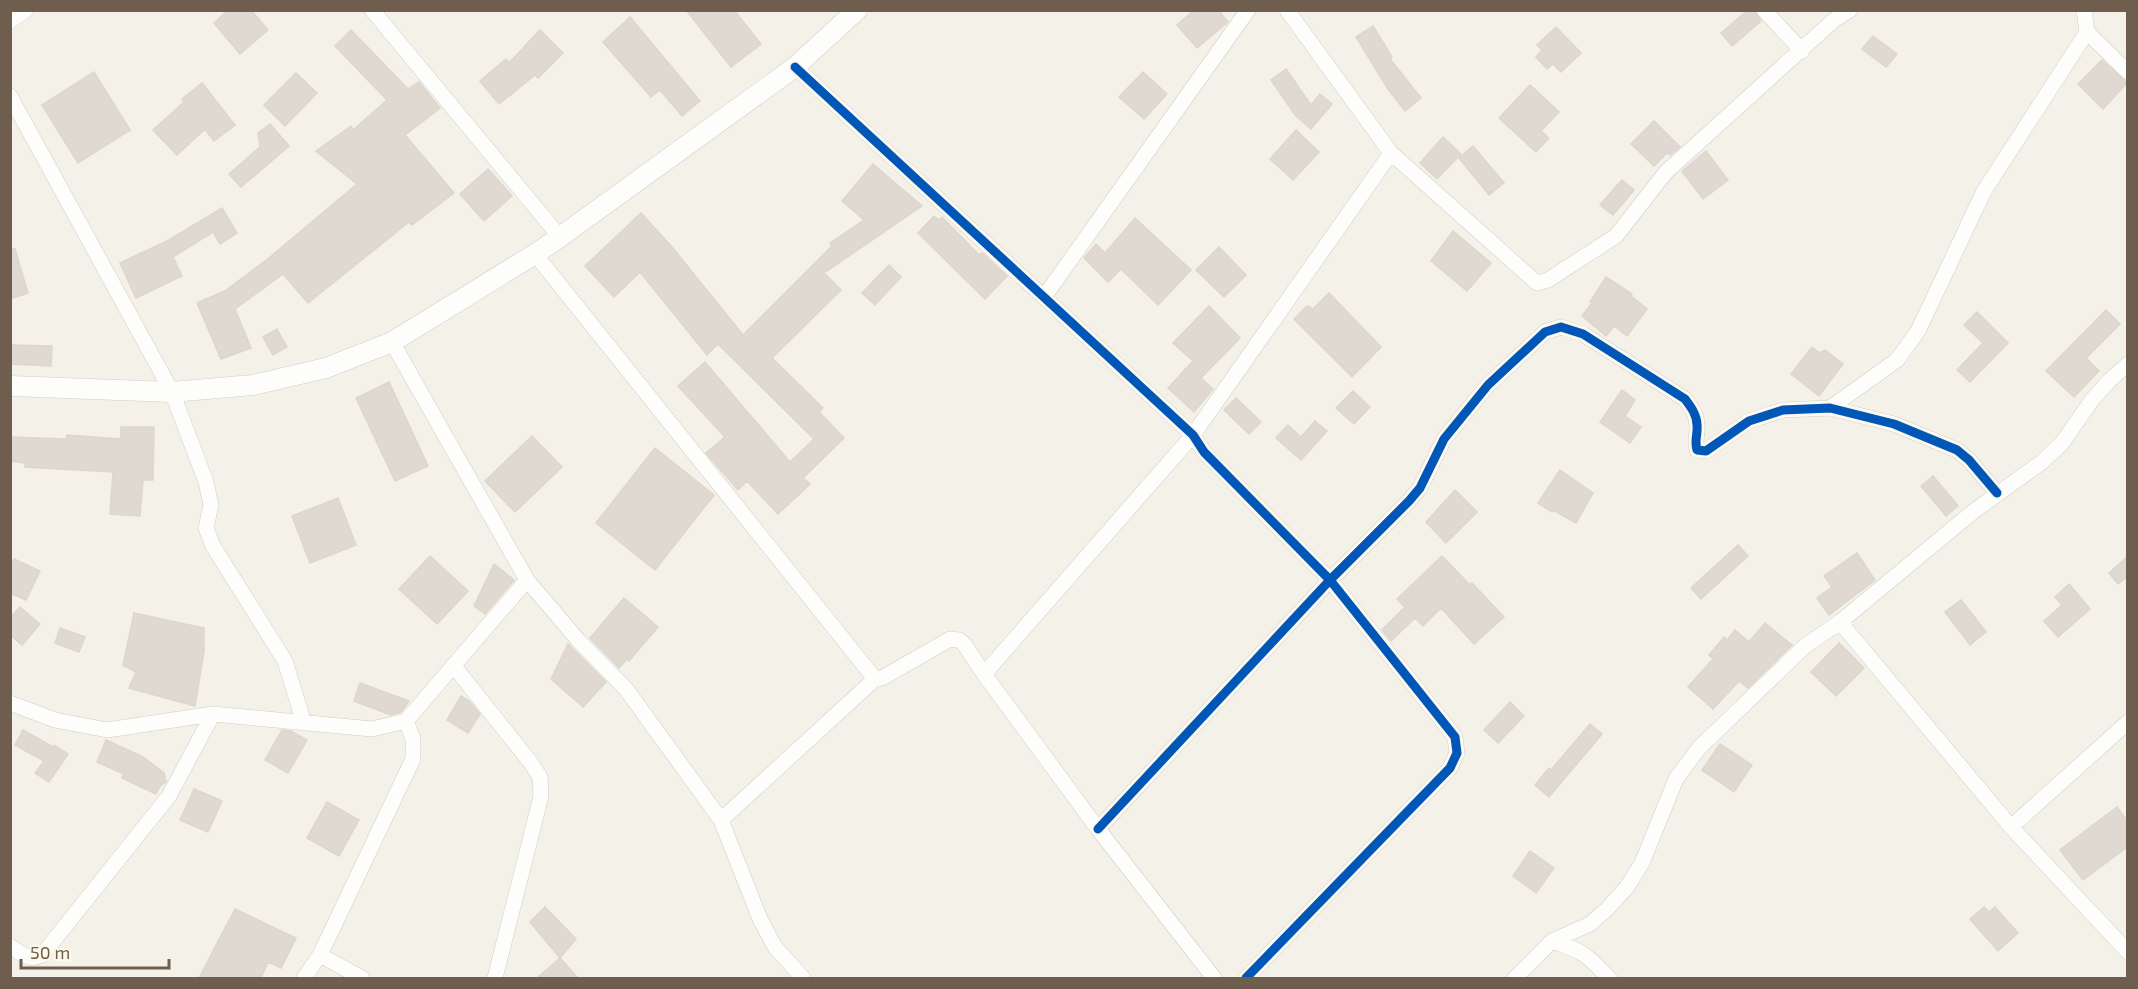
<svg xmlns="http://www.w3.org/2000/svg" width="2138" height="989" font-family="'Exo 2',sans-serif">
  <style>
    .building { fill: #dfd9d1; stroke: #ddd6cc; stroke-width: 1.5 }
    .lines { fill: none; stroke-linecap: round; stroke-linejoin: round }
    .minor-casing { stroke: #d2cdc6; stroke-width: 16 }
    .tertiary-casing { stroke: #d2cdc6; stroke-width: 21 }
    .minor { stroke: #fdfdfc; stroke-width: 15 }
    .tertiary { stroke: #fdfdfc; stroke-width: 20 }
    .cycleway-casing { stroke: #fdf8ea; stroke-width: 13 }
    .cycleway { stroke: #0057b8; stroke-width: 9 }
  </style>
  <rect width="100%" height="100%" fill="#f4f1e9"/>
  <!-- building -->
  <path class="building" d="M 228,10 L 251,10 L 268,30 L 240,54 L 214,23 Z
    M 686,10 L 734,10 L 761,44 L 731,67 Z
    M 1194,10 L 1218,10 L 1228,22 L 1197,48 L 1177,25 Z
    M 1748,10 L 1754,10 L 1761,21 L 1732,46 L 1721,33 Z
    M 630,17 L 700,101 L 682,116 L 660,90 L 651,97 L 603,42 Z
    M 1373,26 L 1392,57 L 1390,59 L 1421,98 L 1405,111 L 1388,89 L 1356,37 Z
    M 1556,27 L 1581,53 L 1561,72 L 1553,64 L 1547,69 L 1536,57 L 1542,50 L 1537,45 Z
    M 351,30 L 408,89 L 419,82 L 440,108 L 405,135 L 454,193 L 412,225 L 409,222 L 308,303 L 283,274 L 235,309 L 251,348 L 221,359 L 197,303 L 225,291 L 269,258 L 357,184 L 316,151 L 351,126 L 353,130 L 387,100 L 335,46 Z
    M 540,30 L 563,53 L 538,78 L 535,75 L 499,104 L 480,81 L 506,59 L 509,63 Z
    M 1873,36 L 1897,54 L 1886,67 L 1862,49 Z
    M 2102,60 L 2127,83 L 2103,109 L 2078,84 Z
    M 1286,69 L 1311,105 L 1320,94 L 1332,104 L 1311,129 L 1295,115 L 1271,80 Z
    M 94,72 L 130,130 L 78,163 L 42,105 Z
    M 1143,72 L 1167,94 L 1144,119 L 1119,97 Z
    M 296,73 L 317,93 L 285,126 L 264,105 Z
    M 202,83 L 235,125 L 214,141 L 205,129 L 177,155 L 153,130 L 184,102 L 182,99 Z
    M 1530,85 L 1559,112 L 1541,131 L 1549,138 L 1536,152 L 1499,118 Z
    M 1654,121 L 1680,147 L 1670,155 L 1668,152 L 1654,166 L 1631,144 Z
    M 270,124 L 289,146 L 241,187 L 229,174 L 260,147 L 258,133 Z
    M 1296,130 L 1319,152 L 1293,180 L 1270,159 Z
    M 1443,137 L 1461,154 L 1437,179 L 1420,163 Z
    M 1473,146 L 1504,183 L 1489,195 L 1459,158 Z
    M 1706,151 L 1728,180 L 1703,199 L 1682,171 Z
    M 873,164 L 922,206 L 824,273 L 841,290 L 772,358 L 823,408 L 819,412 L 844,438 L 803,478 L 810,484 L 778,514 L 747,481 L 738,490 L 706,453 L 725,437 L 678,386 L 705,362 L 790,462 L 814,439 L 718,344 L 707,355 L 640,272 L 614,297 L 585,266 L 641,213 L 672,247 L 743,335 L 832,246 L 830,243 L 864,220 L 842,201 Z
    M 488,169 L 512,196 L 484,221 L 460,194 Z
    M 1622,180 L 1634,190 L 1613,215 L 1600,205 Z
    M 222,208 L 237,233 L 220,244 L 213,232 L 173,257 L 182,276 L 136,298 L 120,263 L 169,240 Z
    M 934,216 L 939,220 L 942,217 L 979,255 L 982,253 L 1007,276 L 985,299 L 918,233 Z
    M 1135,218 L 1191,270 L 1158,305 L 1121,269 L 1108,282 L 1084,258 L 1096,244 L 1105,253 Z
    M 1453,231 L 1491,263 L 1467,291 L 1431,261 Z
    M 1219,247 L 1246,275 L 1224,297 L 1196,270 Z
    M 10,249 L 15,249 L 28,293 L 10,299 Z
    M 889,265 L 901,277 L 875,305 L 862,293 Z
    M 1606,277 L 1632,294 L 1631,296 L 1647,309 L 1627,336 L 1614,326 L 1606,336 L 1582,316 L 1592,303 L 1590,302 Z
    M 1329,293 L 1381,347 L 1352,377 L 1294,319 L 1307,306 L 1313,309 Z
    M 1209,306 L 1240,338 L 1201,378 L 1213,389 L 1194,412 L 1168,388 L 1193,361 L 1173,343 Z
    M 2106,310 L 2120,324 L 2086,358 L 2099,371 L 2074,397 L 2046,371 Z
    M 1977,312 L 2008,343 L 1970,382 L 1957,370 L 1983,343 L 1964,325 Z
    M 277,329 L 287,347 L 273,355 L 263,337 Z
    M 10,345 L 52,346 L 51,366 L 10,364 Z
    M 1812,347 L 1820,353 L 1825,350 L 1843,364 L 1819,396 L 1791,374 Z
    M 389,382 L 428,466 L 395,481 L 356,398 Z
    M 1622,390 L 1635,400 L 1625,416 L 1641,427 L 1630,443 L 1600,422 Z
    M 1353,391 L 1370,407 L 1354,424 L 1336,408 Z
    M 1236,398 L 1261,422 L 1249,434 L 1224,410 Z
    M 1315,421 L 1327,431 L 1301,460 L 1276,438 L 1288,425 L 1301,437 Z
    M 121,427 L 154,427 L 153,480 L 143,480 L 140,516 L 110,514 L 113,472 L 25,467 L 25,463 L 10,461 L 10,437 L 66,439 L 67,435 L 121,439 Z
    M 532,436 L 562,467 L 515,512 L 485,481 Z
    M 655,448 L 714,495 L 655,570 L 596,523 Z
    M 1560,470 L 1593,493 L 1576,523 L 1553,510 L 1552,512 L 1538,503 Z
    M 1933,476 L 1958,506 L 1946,516 L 1921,486 Z
    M 1455,490 L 1477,512 L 1446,543 L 1426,522 Z
    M 338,498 L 356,545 L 310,563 L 292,516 Z
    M 1738,545 L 1748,556 L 1701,599 L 1691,588 Z
    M 1857,553 L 1875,580 L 1829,615 L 1817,598 L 1832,587 L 1824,576 Z
    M 430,556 L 468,591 L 437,624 L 399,589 Z
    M 1442,556 L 1470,585 L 1472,583 L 1504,617 L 1474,644 L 1441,608 L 1423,626 L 1415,618 L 1391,641 L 1382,630 L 1405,607 L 1397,599 Z
    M 2127,557 L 2127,577 L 2118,584 L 2109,573 Z
    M 14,559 L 40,571 L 26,600 L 10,593 L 10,567 Z
    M 494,564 L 514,580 L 485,614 L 474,606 Z
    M 2069,584 L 2090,609 L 2058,637 L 2044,621 L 2062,605 L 2055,597 Z
    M 624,598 L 658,627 L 629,661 L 627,659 L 619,668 L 590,638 Z
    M 1961,600 L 1986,632 L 1970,645 L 1945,612 Z
    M 20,607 L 40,624 L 22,645 L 10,635 L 10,618 Z
    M 134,613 L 204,628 L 204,651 L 195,706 L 129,688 L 136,672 L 123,665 Z
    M 1765,623 L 1792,645 L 1748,688 L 1739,681 L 1713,709 L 1688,687 L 1713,659 L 1709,655 L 1724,637 L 1727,640 L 1735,630 L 1749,642 Z
    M 60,628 L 85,637 L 79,652 L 55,643 Z
    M 1839,643 L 1864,668 L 1836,696 L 1811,672 Z
    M 568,644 L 606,682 L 583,707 L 551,679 Z
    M 360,683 L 409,701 L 401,712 L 391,715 L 354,701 Z
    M 461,696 L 469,701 L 480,714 L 468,733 L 447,720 Z
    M 1510,702 L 1524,716 L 1498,743 L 1484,730 Z
    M 1590,724 L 1602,734 L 1549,797 L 1535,785 L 1549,768 L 1551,770 Z
    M 23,730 L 53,747 L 54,745 L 68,754 L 49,782 L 35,773 L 44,761 L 15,745 Z
    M 282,730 L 291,731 L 307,740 L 288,773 L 265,760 Z
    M 106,740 L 143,757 L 164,773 L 166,782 L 160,786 L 156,794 L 122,778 L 124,774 L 97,762 Z
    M 1720,744 L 1752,765 L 1734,792 L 1702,770 Z
    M 194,789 L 222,801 L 208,832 L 180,820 Z
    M 327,802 L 359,820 L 339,856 L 307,838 Z
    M 2117,807 L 2127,821 L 2127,847 L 2083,880 L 2060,850 Z
    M 1530,851 L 1554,868 L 1536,893 L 1513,876 Z
    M 545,907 L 576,939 L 560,958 L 530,922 Z
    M 1984,907 L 1989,912 L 1995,907 L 2018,933 L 1998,951 L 1970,919 Z
    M 235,909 L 296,938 L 281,968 L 268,962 L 261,978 L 199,978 Z
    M 560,958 L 578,978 L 537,978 Z"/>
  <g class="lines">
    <defs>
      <path id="minor" d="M 372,10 L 560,237
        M 1287,10 L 1391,153 L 1537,283 L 1548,280 L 1616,236 L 1666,172 L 1834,20 L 1850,10
        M 1764,10 L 1802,51
        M 2084,10 L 2087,32 L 2128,72
        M 10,21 L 26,10
        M 795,67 L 1193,435 L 1204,452 L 1330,580 L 1455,737 L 1457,753 L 1450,768 L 1246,978
        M 10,96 L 172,392 L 206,482 L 211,505 L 206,528 L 213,546 L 285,661 L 304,723
        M 535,254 L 875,679 L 882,678 L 950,639 L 959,640 L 964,644 L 984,674 L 1098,829 L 1214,978
        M 1044,297 L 1248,10
        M 392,342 L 527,580 L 578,640 L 626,689 L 721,820 L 760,919 L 775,947 L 803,978
        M 1830,408 L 1897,360 L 1918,331 L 1984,191 L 2087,32
        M 1840,622 L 2011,827 L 2128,952
        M 453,665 L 531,763 L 540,777 L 541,796 L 495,978
        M 984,674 L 1193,435 L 1391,153
        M 10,703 L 55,720 L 107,730 L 213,714 L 372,729 L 406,721 L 527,580
        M 721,820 L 875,679
        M 2011,827 L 2128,722
        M 1098,829 L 1330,580 L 1409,501 L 1420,488 L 1444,439 L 1488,385 L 1545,332 L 1561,327 L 1583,334 L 1685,399 C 1691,407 1697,415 1697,425 C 1698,435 1694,440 1697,450 L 1706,451 L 1749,421 L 1783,410 L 1830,408 L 1894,424 L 1957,450 L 1969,460 L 1997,493
        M 1552,941 C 1583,951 1587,955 1609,978
        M 10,946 C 21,953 29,962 42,955 L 169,796 L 213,714
        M 320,955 L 362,978
        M 304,978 L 320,955 L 413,759 L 413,739 L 406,721
        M 1515,978 L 1552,941 L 1590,924 L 1607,909 L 1627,887 L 1642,863 L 1676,779 L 1699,748 L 1805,646 L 1840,622 L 1974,511 L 2042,462 L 2062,443 L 2092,400 L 2110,380 L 2128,364"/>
      <path id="tertiary" d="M 10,386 L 172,392 L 253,385 L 326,368 L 392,342 L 535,254 L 560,237 L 795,67 L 857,10"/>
    </defs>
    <!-- minor casing -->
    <use href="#minor" class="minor-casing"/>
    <!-- tertiary casing -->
    <use href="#tertiary" class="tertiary-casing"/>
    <!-- minor -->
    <use href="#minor" class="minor"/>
    <!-- tertiary -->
    <use href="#tertiary" class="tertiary"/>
    <defs>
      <path id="cycleway" d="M 795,67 L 1193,435 L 1204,452 L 1330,580 L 1455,737 L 1457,753 L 1450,768 L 1246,978
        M 1098,829 L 1330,580 L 1409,501 L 1420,488 L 1444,439 L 1488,385 L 1545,332 L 1561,327 L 1583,334 L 1685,399 C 1691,407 1697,415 1697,425 C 1698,435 1694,440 1697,450 L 1706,451 L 1749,421 L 1783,410 L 1830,408 L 1894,424 L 1957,450 L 1969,460 L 1997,493"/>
    </defs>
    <!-- cycleway casing -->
    <use href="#cycleway" class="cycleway-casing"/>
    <!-- cycleway -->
    <use href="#cycleway" class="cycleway"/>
  </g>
  <!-- border -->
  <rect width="2138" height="989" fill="none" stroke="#6f5e4d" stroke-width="24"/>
  <!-- scale -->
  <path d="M21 959v9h148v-9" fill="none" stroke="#6f5e4d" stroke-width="3"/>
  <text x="30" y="959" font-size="18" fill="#6f5e4d" stroke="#fdf8ea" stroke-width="4.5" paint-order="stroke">50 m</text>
</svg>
